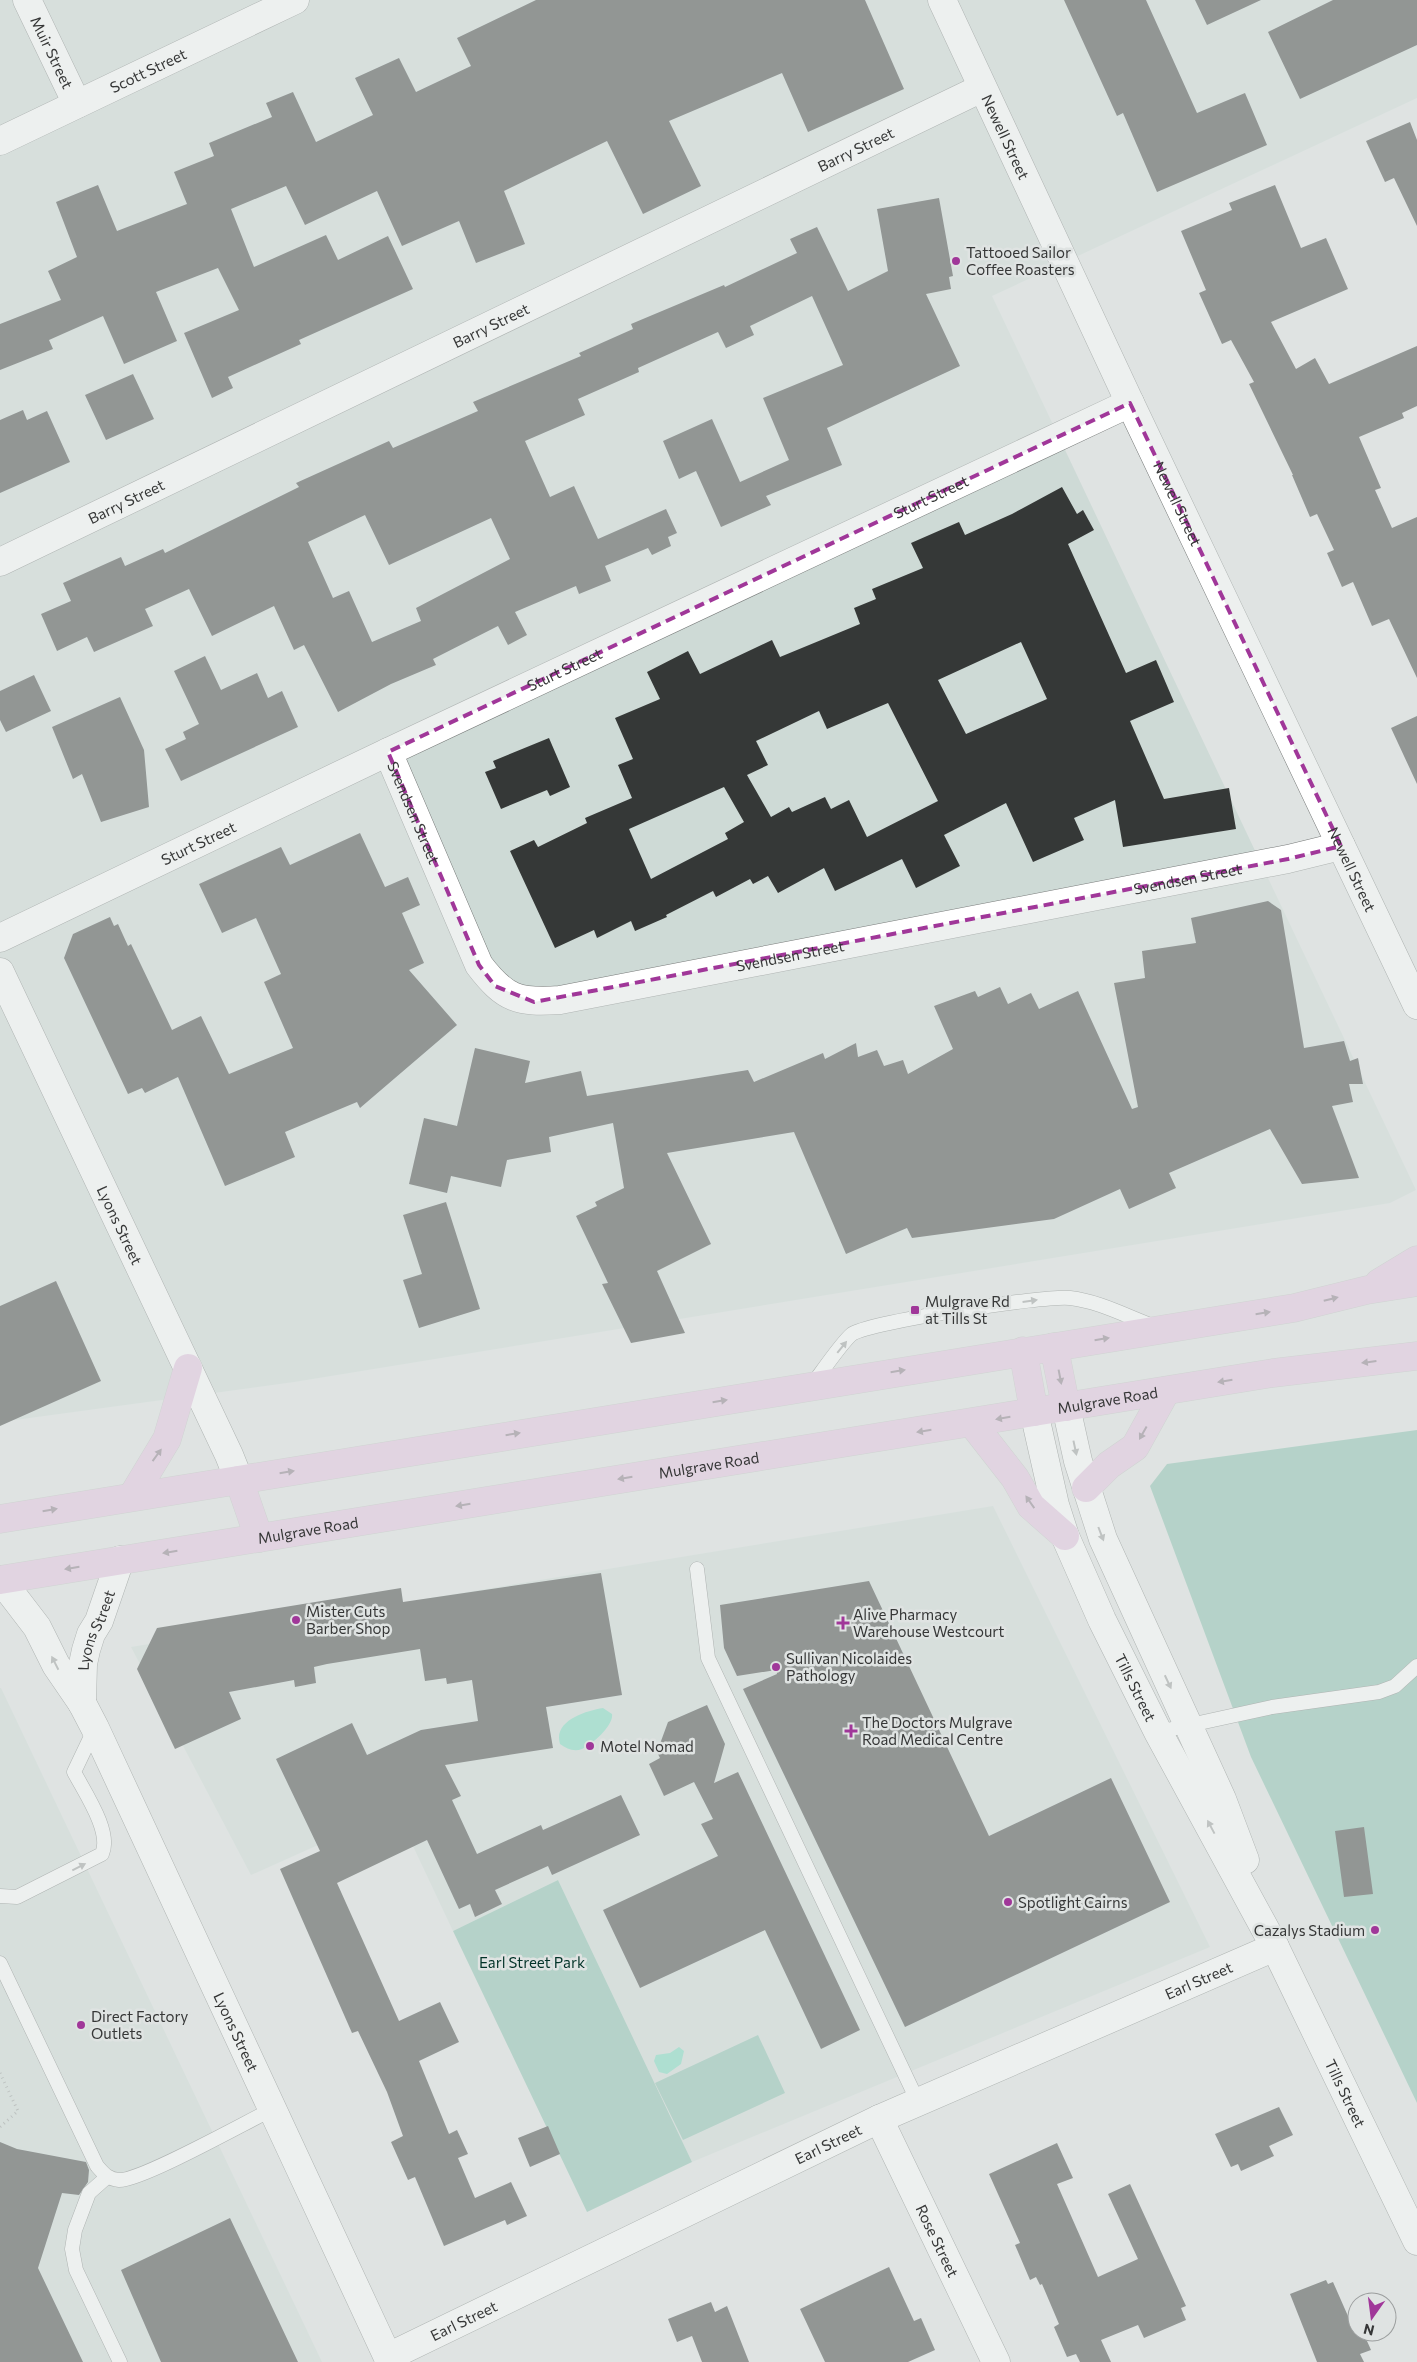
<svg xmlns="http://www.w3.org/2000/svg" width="1417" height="2362" font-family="Commissioner,sans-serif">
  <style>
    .built { fill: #cedad6 }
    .green { fill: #84bdab }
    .water { fill: #74dabd }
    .building { fill: #353837; fill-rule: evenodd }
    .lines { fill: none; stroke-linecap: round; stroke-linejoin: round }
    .lane-casing { stroke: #787b7a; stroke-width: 15 }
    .street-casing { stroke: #787b7a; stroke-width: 29 }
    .secondary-casing { stroke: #787b7a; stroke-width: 29 }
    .primary-casing { stroke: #bfbfbf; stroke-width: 29 }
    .path { stroke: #969998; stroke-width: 3; stroke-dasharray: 1 4; stroke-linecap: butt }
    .lane { stroke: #fff; stroke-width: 14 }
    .street { stroke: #fff; stroke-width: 28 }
    .secondary { stroke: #fff; stroke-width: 28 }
    .primary { stroke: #e5c1e1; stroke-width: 28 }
    .oneway { fill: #857584 }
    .oneway2 { fill: #9a9b9b }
    .marked { fill: none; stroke: #a03799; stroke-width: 4; stroke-dasharray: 10 6; stroke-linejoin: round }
    .poi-dot { fill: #a03799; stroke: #dfe3e2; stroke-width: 2 }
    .labels { text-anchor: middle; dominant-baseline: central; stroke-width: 5; stroke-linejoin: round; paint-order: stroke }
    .street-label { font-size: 15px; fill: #363737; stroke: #dfe3e2 }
    .poi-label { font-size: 15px; fill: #363737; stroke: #dfe3e2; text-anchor: start }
    .park-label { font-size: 15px; fill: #023328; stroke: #dfe3e2 }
  </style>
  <rect width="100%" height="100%" fill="#dfe3e2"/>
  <!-- built -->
  <path class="built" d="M 0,0 L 1417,0 L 1417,98 L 992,296 L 1416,1190 L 1390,1203 L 294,1382 L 0,1422 Z
    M 993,1506 L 1210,1947 L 692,2162 L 558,1880 L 453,1931 L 396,1810 L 251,1875 L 131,1647 Z
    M 0,1688 L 1,1688 L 322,2362 L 0,2362 Z"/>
  <!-- green -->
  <path class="green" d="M 1417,1430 L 1417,2103 L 1251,1757 L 1150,1486 L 1167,1464 Z
    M 558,1880 L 692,2162 L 587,2212 L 453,1931 Z
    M 758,2035 L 785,2093 L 683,2140 L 655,2083 Z"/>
  <!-- water -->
  <path class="water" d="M 603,1708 L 612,1714 C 614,1725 593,1744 582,1749 C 574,1752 567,1749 560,1744 C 553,1721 585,1711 603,1708 Z
    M 679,2047 L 684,2051 L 681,2064 L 667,2074 L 659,2072 L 654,2061 L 656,2055 L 670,2053 Z"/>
  <!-- building -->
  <path class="building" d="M 536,0 L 865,0 L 904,89 L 808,132 L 782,73 L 669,121 L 701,186 L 643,214 L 607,141 L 504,191 L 525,244 L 476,263 L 459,221 L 402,246 L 377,191 L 305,225 L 286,186 L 231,209 L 254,267 L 326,235 L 338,260 L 388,236 L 413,289 L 299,340 L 301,344 L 228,377 L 233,388 L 212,398 L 184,333 L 239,310 L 218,268 L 156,292 L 177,341 L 124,364 L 103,316 L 49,340 L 53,349 L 0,370 L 0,324 L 61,300 L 48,271 L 77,257 L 56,202 L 98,185 L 117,231 L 187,204 L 174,172 L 214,156 L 209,143 L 272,117 L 266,103 L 293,92 L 316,142 L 373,115 L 355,78 L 399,58 L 416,92 L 471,66 L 457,38 Z
    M 1064,0 L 1146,0 L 1197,113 L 1245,93 L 1267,145 L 1157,192 L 1123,113 L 1117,116 Z
    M 1195,0 L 1261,0 L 1207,25 Z
    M 1333,0 L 1417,0 L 1417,45 L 1300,99 L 1268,32 Z
    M 1410,122 L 1417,140 L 1417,226 L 1394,178 L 1385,182 L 1366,141 Z
    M 1275,185 L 1301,248 L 1326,238 L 1348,289 L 1271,322 L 1296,369 L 1315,358 L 1329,384 L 1417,346 L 1417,406 L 1402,413 L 1404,418 L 1359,437 L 1381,488 L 1375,490 L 1392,528 L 1417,517 L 1417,678 L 1389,619 L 1372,626 L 1353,582 L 1342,587 L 1327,553 L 1334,550 L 1317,514 L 1310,517 L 1292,475 L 1293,475 L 1249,384 L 1254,382 L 1231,340 L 1222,344 L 1199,293 L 1206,290 L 1181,231 L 1232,210 L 1229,203 Z
    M 939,198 L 953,276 L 949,277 L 951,289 L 926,294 L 960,366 L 827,428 L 842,465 L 766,496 L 771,505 L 721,527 L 696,471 L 679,479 L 663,441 L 712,419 L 740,482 L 789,460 L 763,398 L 843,365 L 812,296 L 750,326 L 754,335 L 726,348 L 718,332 L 638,368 L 639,372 L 578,399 L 585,415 L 525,441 L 550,497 L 574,486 L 598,539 L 666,509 L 677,533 L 668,537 L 671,546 L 652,555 L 648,548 L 605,566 L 611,581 L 579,594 L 576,586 L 515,612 L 527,635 L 508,645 L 498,626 L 433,659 L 436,665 L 391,684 L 338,712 L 304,645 L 294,650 L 274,606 L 212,636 L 189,589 L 145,609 L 153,626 L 94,652 L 87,637 L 57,651 L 41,614 L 71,601 L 63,583 L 121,557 L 125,566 L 163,549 L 165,553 L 299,487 L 296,483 L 389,441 L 393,448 L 478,411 L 473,402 L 581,356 L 579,353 L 633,329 L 631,324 L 724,285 L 725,287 L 797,253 L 790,239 L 817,227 L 848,291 L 888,271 L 877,209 ZM 365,515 L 389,565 L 491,518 L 510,559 L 416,608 L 421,621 L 372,642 L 349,591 L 333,598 L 308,542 Z
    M 133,374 L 154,419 L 106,440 L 85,395 Z
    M 23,410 L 27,420 L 47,411 L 70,462 L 0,493 L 0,420 Z
    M 1062,487 L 1077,514 L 1083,510 L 1094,530 L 1068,544 L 1126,673 L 1156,660 L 1174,702 L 1130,721 L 1164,799 L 1229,788 L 1236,829 L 1123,847 L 1115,800 L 1074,818 L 1084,840 L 1033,862 L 1006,803 L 944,835 L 960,866 L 916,888 L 902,859 L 835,891 L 824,868 L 778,893 L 768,876 L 753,884 L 750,879 L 716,897 L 713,891 L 666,915 L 667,917 L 635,931 L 631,921 L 597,938 L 594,930 L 555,948 L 510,851 L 534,840 L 538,847 L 587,823 L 585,818 L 632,798 L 618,765 L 633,759 L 615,718 L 660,699 L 647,672 L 688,651 L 700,674 L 772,640 L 780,657 L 860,624 L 854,608 L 876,599 L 872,589 L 923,568 L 911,543 L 959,522 L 965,535 L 1012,514 ZM 1021,642 L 1047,699 L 966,734 L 938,680 ZM 888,703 L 938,801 L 867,837 L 849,800 L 831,809 L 825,797 L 792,812 L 789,807 L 771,817 L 747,775 L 768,765 L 756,741 L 819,711 L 827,729 ZM 724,787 L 744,822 L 725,833 L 728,839 L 651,879 L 629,829 Z
    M 205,656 L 221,690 L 257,673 L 268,698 L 282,691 L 298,727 L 181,781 L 165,749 L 186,739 L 183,732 L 199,724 L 174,671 Z
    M 34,675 L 51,711 L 6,732 L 0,720 L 0,691 Z
    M 120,697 L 144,750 L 149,807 L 101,822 L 82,774 L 73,779 L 52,727 Z
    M 1417,716 L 1417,784 L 1391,728 Z
    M 549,738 L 570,787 L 550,796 L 547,790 L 501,809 L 485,772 L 496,768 L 493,761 Z
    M 360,833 L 385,887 L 408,877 L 420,905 L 402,913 L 424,963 L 409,970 L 457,1025 L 360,1108 L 357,1102 L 285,1132 L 295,1157 L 225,1186 L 178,1077 L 145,1093 L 142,1088 L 128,1094 L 64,958 L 73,934 L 110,917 L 114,926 L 118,924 L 128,946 L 131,944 L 172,1030 L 201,1016 L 229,1074 L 293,1048 L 264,982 L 281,974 L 256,918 L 222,933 L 199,884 L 281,847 L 290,865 Z
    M 1268,901 L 1281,910 L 1304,1048 L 1344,1041 L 1350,1061 L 1358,1058 L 1363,1084 L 1349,1084 L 1353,1102 L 1332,1106 L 1359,1178 L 1302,1184 L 1270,1129 L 1169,1173 L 1176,1188 L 1129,1209 L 1120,1189 L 1054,1219 L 912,1238 L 907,1228 L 846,1254 L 794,1132 L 667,1153 L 711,1244 L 657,1271 L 685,1333 L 631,1343 L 602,1284 L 608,1283 L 576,1216 L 597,1206 L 595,1202 L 624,1188 L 613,1123 L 549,1137 L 551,1152 L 507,1160 L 501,1187 L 451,1176 L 447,1193 L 409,1184 L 424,1118 L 457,1126 L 475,1048 L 530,1061 L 525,1083 L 581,1071 L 587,1096 L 748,1070 L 754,1082 L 823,1053 L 825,1059 L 856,1043 L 858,1057 L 877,1050 L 884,1066 L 903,1060 L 908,1074 L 953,1049 L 934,1006 L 975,991 L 978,997 L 1000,987 L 1008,1004 L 1031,993 L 1039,1009 L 1078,991 L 1132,1109 L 1138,1107 L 1114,983 L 1145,978 L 1142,951 L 1196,943 L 1191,918 Z
    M 446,1202 L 480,1309 L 419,1328 L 403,1280 L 422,1274 L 403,1215 Z
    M 56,1281 L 101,1381 L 0,1426 L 0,1306 Z
    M 601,1573 L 622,1695 L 546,1707 L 553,1748 L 445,1765 L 461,1796 L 452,1800 L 477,1854 L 541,1825 L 543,1830 L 621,1795 L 640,1835 L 552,1875 L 548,1866 L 495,1890 L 502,1904 L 475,1917 L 470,1904 L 459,1909 L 427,1840 L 337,1883 L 399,2021 L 440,2002 L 459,2042 L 419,2061 L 449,2134 L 457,2130 L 468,2154 L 458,2158 L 475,2198 L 511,2182 L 527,2216 L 507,2225 L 505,2220 L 444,2246 L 415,2177 L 408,2180 L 391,2142 L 403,2136 L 387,2092 L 358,2031 L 352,2033 L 280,1869 L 320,1851 L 276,1759 L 352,1723 L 367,1755 L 421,1730 L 478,1721 L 472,1680 L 447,1684 L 446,1678 L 425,1681 L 420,1649 L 327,1664 L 314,1667 L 316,1683 L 295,1687 L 294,1680 L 229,1692 L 241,1719 L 175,1749 L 137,1669 L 157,1628 L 401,1588 L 403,1602 Z
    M 869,1581 L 989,1836 L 1111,1778 L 1170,1902 L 905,2027 L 743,1689 L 777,1674 L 776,1670 L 737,1676 L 724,1648 L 720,1605 Z
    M 707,1705 L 725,1744 L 714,1783 L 738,1772 L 860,2030 L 821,2049 L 765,1930 L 640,1988 L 603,1910 L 718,1856 L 701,1824 L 713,1819 L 694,1782 L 664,1796 L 649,1764 L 660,1758 L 657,1752 L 668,1722 Z
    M 1364,1827 L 1373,1894 L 1344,1897 L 1335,1831 Z
    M 1279,2107 L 1293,2135 L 1269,2146 L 1274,2156 L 1241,2171 L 1238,2164 L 1231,2167 L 1215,2134 Z
    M 548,2126 L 560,2154 L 530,2167 L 518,2138 Z
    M 0,2142 L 17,2149 L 86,2162 L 89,2170 L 88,2182 L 79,2195 L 62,2193 L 38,2268 L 83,2362 L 0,2362 Z
    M 1057,2143 L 1073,2178 L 1057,2184 L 1098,2277 L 1138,2259 L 1108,2194 L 1130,2184 L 1186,2306 L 1181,2308 L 1186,2320 L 1144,2338 L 1138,2325 L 1101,2340 L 1111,2362 L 1080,2362 L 1076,2354 L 1067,2357 L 1054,2327 L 1059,2324 L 1042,2284 L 1040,2285 L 1036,2277 L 1030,2280 L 1015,2245 L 1020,2243 L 989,2174 Z
    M 230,2218 L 298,2362 L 161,2362 L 121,2270 Z
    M 889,2267 L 914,2321 L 921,2318 L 935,2350 L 908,2362 L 825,2362 L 800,2309 Z
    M 1326,2280 L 1328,2284 L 1333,2282 L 1355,2332 L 1363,2332 L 1371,2350 L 1360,2354 L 1364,2362 L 1317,2362 L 1290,2294 Z
    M 711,2302 L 715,2312 L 727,2306 L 749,2362 L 702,2362 L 692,2336 L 677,2342 L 668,2319 Z"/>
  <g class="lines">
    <defs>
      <path id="lane" d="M 812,1385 C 821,1373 842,1342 852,1334 C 870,1322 1045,1295 1070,1298 C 1098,1301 1126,1316 1153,1326
        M 697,1569 L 708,1658 L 918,2102
        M 1158,1732 L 1272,1707 L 1379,1692 L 1395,1686 L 1417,1666
        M 0,1896 L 17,1897 L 102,1854 C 112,1832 85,1793 74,1772 L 95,1728
        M 0,1963 L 97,2166 C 104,2174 108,2179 119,2180 C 141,2181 246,2122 273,2109
        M 107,2177 L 89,2193 L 75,2230 L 72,2249 L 76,2270 L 120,2362"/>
      <g id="street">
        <path id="s1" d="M 27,0 L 77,104"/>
        <path id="s2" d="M 942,0 L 1130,403 L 1417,1005"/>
        <path id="s3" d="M 0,141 L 295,0"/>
        <path id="s4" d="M 0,562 L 982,88"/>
        <path id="s5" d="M 388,752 L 479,965 C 505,999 518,1003 560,1000 L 1288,859 L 1341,846"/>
        <path id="s6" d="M 0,938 L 388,752 L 1130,403"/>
        <path id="s7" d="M 1,1580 L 37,1627 L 56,1665 L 82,1703 L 95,1728 L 390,2362"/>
        <path id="s8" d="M 82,1703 L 83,1664 L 86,1650 L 91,1634 L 99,1621 L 120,1560"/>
        <path id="s9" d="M 879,2119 L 996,2362"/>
        <path id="s10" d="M 388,2357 L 879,2119 L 1275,1947"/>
      </g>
      <g id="secondary">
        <path id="s11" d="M 0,972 L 229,1455 L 239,1480"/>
        <path d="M 1066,1407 L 1078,1461 L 1103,1539 L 1222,1799 L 1245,1860"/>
        <path id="s12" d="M 1034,1412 L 1055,1505 L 1065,1536 L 1102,1620 L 1158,1732 L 1275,1947 L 1417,2241"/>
      </g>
      <g id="primary">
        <path d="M 1379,1283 L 1417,1260"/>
        <path d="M 1054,1347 L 1066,1407"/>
        <path d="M 1023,1351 L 1034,1412"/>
        <path d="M 972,1423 L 1015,1478 L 1031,1506 L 1065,1536"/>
        <path d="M 239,1480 L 259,1538"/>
        <path d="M 1086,1488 L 1109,1465 L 1135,1447 L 1166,1391"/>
        <path d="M 132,1497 L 167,1439 L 188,1368"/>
        <path d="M 0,1519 L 1294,1308 L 1367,1290 L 1417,1282"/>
        <path id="s13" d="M 0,1580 L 1273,1373 L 1417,1356"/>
      </g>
    </defs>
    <!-- lane casing -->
    <use href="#lane" class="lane-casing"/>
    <!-- street casing -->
    <use href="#street" class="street-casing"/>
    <!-- secondary casing -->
    <use href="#secondary" class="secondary-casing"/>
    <!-- primary casing -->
    <use href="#primary" class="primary-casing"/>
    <!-- path -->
    <path class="path" d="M 0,2073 L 18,2111 L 0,2127"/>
    <!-- lane -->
    <use href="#lane" class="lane"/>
    <!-- street -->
    <use href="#street" class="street"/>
    <!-- secondary -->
    <use href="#secondary" class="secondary"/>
    <!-- primary -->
    <use href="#primary" class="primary"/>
  </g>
  <!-- one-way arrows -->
  <defs><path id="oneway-solid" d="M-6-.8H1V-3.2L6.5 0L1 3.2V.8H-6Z" transform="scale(1.25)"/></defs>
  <g class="oneway">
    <use href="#oneway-solid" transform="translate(1331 1299) rotate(-14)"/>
    <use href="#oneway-solid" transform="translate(1263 1313) rotate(-9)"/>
    <use href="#oneway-solid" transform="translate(1102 1339) rotate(-9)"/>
    <use href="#oneway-solid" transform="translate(1369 1362) rotate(173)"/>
    <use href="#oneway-solid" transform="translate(898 1371) rotate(-9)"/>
    <use href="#oneway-solid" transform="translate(1060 1377) rotate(79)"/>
    <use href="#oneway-solid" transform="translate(1225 1381) rotate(171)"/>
    <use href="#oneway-solid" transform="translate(720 1401) rotate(-9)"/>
    <use href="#oneway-solid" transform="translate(1003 1418) rotate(170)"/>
    <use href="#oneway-solid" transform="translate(924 1431) rotate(171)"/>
    <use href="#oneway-solid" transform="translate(1143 1433) rotate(119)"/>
    <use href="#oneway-solid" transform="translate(513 1434) rotate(-9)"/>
    <use href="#oneway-solid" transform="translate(157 1455) rotate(-54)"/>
    <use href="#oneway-solid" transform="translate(287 1472) rotate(-9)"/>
    <use href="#oneway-solid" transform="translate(625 1478) rotate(171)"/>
    <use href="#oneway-solid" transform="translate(1030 1502) rotate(-125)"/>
    <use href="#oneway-solid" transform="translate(463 1505) rotate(171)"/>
    <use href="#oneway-solid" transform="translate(50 1510) rotate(-10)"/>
    <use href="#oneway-solid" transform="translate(170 1552) rotate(171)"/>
    <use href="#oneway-solid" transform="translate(72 1568) rotate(171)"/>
  </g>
  <g class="oneway2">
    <use href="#oneway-solid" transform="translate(1030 1301) rotate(-8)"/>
    <use href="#oneway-solid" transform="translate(842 1347) rotate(-51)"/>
    <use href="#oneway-solid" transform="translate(1075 1448) rotate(78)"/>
    <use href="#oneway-solid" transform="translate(1101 1534) rotate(69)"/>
    <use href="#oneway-solid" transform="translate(55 1663) rotate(-117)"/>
    <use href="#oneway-solid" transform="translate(1168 1682) rotate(65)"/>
    <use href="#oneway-solid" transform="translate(1211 1827) rotate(-118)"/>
    <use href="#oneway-solid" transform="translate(79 1867) rotate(-27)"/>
  </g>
  <!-- marked area -->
  <path d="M0 0H1417V2362H0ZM 1130,403 L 1341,846 L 1288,859 L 534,1002 L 495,986 L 479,965 L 388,752 Z" fill="#dfe3e2" fill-opacity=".55" fill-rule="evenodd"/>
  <path class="marked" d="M 1130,403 L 1341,846 L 1288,859 L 534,1002 L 495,986 L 479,965 L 388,752 Z"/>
  <!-- markers -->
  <g class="poi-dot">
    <circle cx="956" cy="261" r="5"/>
    <rect x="910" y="1305" width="10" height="10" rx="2.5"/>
    <circle cx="296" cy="1620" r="5"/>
    <path d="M840.5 1615.5h5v5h5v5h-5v5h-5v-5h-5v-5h5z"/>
    <circle cx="776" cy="1667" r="5"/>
    <path d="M848.5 1723.5h5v5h5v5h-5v5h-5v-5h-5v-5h5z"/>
    <circle cx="590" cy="1746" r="5"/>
    <circle cx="1008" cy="1902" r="5"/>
    <circle cx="1375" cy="1930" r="5"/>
    <circle cx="81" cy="2025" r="5"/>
  </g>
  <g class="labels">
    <!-- street labels -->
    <g class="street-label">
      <text stroke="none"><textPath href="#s1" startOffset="58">Muir Street</textPath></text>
      <text stroke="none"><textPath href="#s3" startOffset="164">Scott Street</textPath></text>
      <text stroke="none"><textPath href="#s2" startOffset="151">Newell Street</textPath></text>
      <text stroke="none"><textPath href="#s4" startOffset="950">Barry Street</textPath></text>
      <text stroke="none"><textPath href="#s4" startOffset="545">Barry Street</textPath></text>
      <text stroke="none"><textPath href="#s6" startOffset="1030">Sturt Street</textPath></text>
      <text stroke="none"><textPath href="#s4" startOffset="140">Barry Street</textPath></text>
      <text stroke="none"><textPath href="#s2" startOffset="556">Newell Street</textPath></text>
      <text stroke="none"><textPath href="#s6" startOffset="625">Sturt Street</textPath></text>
      <text stroke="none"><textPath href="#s5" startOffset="66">Svendsen Street</textPath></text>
      <text stroke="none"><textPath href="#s6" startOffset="220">Sturt Street</textPath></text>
      <text stroke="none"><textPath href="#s2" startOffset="961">Newell Street</textPath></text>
      <text stroke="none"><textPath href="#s5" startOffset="965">Svendsen Street</textPath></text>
      <text stroke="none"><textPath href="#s5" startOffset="560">Svendsen Street</textPath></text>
      <text stroke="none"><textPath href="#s11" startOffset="280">Lyons Street</textPath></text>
      <text stroke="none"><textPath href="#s13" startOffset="1122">Mulgrave Road</textPath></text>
      <text stroke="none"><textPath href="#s13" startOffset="718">Mulgrave Road</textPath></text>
      <text stroke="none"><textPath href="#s13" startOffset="312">Mulgrave Road</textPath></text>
      <text stroke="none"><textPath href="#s8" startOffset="75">Lyons Street</textPath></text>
      <text stroke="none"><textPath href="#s12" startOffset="295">Tills Street</textPath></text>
      <text stroke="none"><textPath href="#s10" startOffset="894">Earl Street</textPath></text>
      <text stroke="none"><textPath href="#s7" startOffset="511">Lyons Street</textPath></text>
      <text stroke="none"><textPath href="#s12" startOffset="752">Tills Street</textPath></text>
      <text stroke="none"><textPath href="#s10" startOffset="489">Earl Street</textPath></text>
      <text stroke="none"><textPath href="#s9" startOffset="135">Rose Street</textPath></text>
      <text stroke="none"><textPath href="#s10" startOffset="84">Earl Street</textPath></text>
    </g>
    <!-- poi labels -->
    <g class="poi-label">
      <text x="966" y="252">Tattooed Sailor<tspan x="966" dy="17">Coffee Roasters</tspan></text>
      <text x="925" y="1301">Mulgrave Rd<tspan x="925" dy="17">at Tills St</tspan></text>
      <text x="306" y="1611">Mister Cuts<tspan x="306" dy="17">Barber Shop</tspan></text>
      <text x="853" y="1614">Alive Pharmacy<tspan x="853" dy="17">Warehouse Westcourt</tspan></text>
      <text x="786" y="1658">Sullivan Nicolaides<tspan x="786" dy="17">Pathology</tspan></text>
      <text x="862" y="1722">The Doctors Mulgrave<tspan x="862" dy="17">Road Medical Centre</tspan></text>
      <text x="600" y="1746">Motel Nomad</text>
      <text x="1018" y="1902">Spotlight Cairns</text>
      <text x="1365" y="1930" text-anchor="end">Cazalys Stadium</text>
      <text x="91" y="2016">Direct Factory<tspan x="91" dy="17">Outlets</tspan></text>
    </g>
    <!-- park labels -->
    <g class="park-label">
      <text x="532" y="1962">Earl Street Park</text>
    </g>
  </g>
  <!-- north arrow -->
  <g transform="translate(1372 2317) rotate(194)"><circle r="24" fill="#dfe3e2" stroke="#9b9e9e"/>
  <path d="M0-4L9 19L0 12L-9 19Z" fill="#a03799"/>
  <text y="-8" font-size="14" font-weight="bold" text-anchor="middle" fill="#363737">N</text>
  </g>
</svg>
